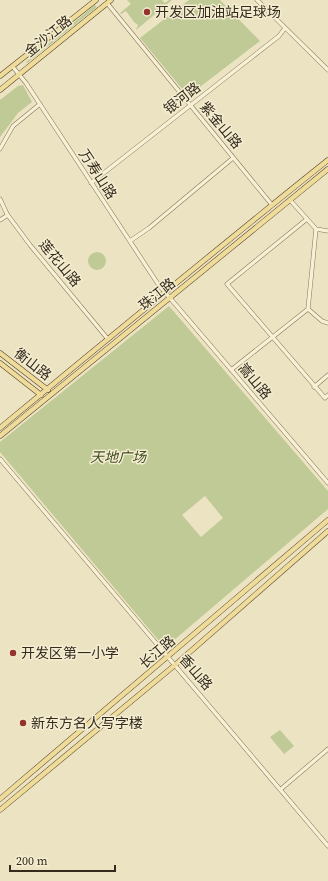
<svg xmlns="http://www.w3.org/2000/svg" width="328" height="881" font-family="'Source Serif 4','Noto Sans SC',serif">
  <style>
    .green { fill: #bfca96; fill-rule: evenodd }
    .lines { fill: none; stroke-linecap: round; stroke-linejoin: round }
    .minor-casing { stroke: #85755a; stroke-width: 4.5 }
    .major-casing { stroke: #53422e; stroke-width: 5.5 }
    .minor { stroke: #f7f0d4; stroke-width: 3.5 }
    .major { stroke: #efdc9a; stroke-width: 4.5 }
    .poi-dot { fill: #92342c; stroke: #f4edd1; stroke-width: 1.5 }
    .labels { text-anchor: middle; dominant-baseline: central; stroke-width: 3; stroke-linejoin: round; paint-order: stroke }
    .poi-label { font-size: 14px; fill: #352b1d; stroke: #f4edd1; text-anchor: start }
    .street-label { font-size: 14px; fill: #352b1d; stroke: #f4edd1 }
    .park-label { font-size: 14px; font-style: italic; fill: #425125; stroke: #f4edd1 }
  </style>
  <rect width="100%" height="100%" fill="#ece3c2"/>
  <!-- green -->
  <path class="green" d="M 127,0 L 162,0 L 165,3 L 169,0 L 172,0 L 136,30 L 138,25 L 134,22 L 126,11 L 121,14 L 120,13 L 131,4 Z
    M 189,0 L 220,0 L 260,41 L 188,96 L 140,38 Z
    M 95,5 L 97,7 L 27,63 L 26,62 Z
    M 23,85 L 32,102 L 18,113 L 0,137 L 0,100 L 18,86 Z
    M88 261a9 9 0 1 1 18 0a9 9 0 1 1-18 0Z
    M 169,306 L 328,491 L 328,509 L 173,641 L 164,643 L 160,642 L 0,452 L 0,442 ZM 205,496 L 223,518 L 201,537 L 182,515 Z
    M 280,730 L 294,746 L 284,754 L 270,737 Z"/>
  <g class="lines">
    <defs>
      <path id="minor" d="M 257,0 L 328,70
        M 107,3 L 272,205
        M 13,67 L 26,83 L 158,284 L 328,483
        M 0,149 L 13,126 L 40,104
        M 91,183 L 279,36 L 285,28
        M 0,199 L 7,214 L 30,245 L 107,338
        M 290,200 L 316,229 L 328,231
        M 307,219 L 227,284 L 325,398 L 328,395
        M 0,220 L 8,215
        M 316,229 L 308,309 L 322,321 L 328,323
        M 130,241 L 149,228 L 233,158
        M 231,370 L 308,309
        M 314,387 L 328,375
        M 0,459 L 328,846
        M 281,789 L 328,749"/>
      <path id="major" d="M 0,76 L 96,0
        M 0,90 L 111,0
        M 0,353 L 48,390
        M 0,363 L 41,395
        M 0,428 C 109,338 218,248 328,160
        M 0,436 L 328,169
        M 0,799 L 328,520
        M 0,810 L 175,665 L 328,531"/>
    </defs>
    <!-- minor casing -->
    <use href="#minor" class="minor-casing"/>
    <!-- major casing -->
    <use href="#major" class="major-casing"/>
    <!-- minor -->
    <use href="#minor" class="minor"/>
    <!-- major -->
    <use href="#major" class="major"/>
  </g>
  <!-- markers -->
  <g class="poi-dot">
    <circle cx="147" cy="12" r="4"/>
    <circle cx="13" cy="653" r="4"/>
    <circle cx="23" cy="723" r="4"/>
  </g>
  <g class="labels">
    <!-- poi labels -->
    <g class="poi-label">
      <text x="155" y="12">开发区加油站足球场</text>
      <text x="21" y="653">开发区第一小学</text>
      <text x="31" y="723">新东方名人写字楼</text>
    </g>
    <!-- street labels -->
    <g class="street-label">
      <text transform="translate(48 36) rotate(-39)">金沙江路</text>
      <text transform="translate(182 98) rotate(-38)">银河路</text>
      <text transform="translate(221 125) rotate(50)">紫金山路</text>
      <text transform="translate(98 174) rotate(57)">万寿山路</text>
      <text transform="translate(60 263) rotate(50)">莲花山路</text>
      <text transform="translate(157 294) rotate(-39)">珠江路</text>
      <text transform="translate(33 364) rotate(38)">衡山路</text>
      <text transform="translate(255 381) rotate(50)">嵩山路</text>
      <text transform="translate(157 652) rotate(-40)">长江路</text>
      <text transform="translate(196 672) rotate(49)">香山路</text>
    </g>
    <!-- park labels -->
    <g class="park-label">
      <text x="118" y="457">天地广场</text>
    </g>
  </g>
  <!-- scale -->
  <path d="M10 865v6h105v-6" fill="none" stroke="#352b1d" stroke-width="2"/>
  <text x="16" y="865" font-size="12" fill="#352b1d" stroke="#f4edd1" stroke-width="3" paint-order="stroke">200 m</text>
</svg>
